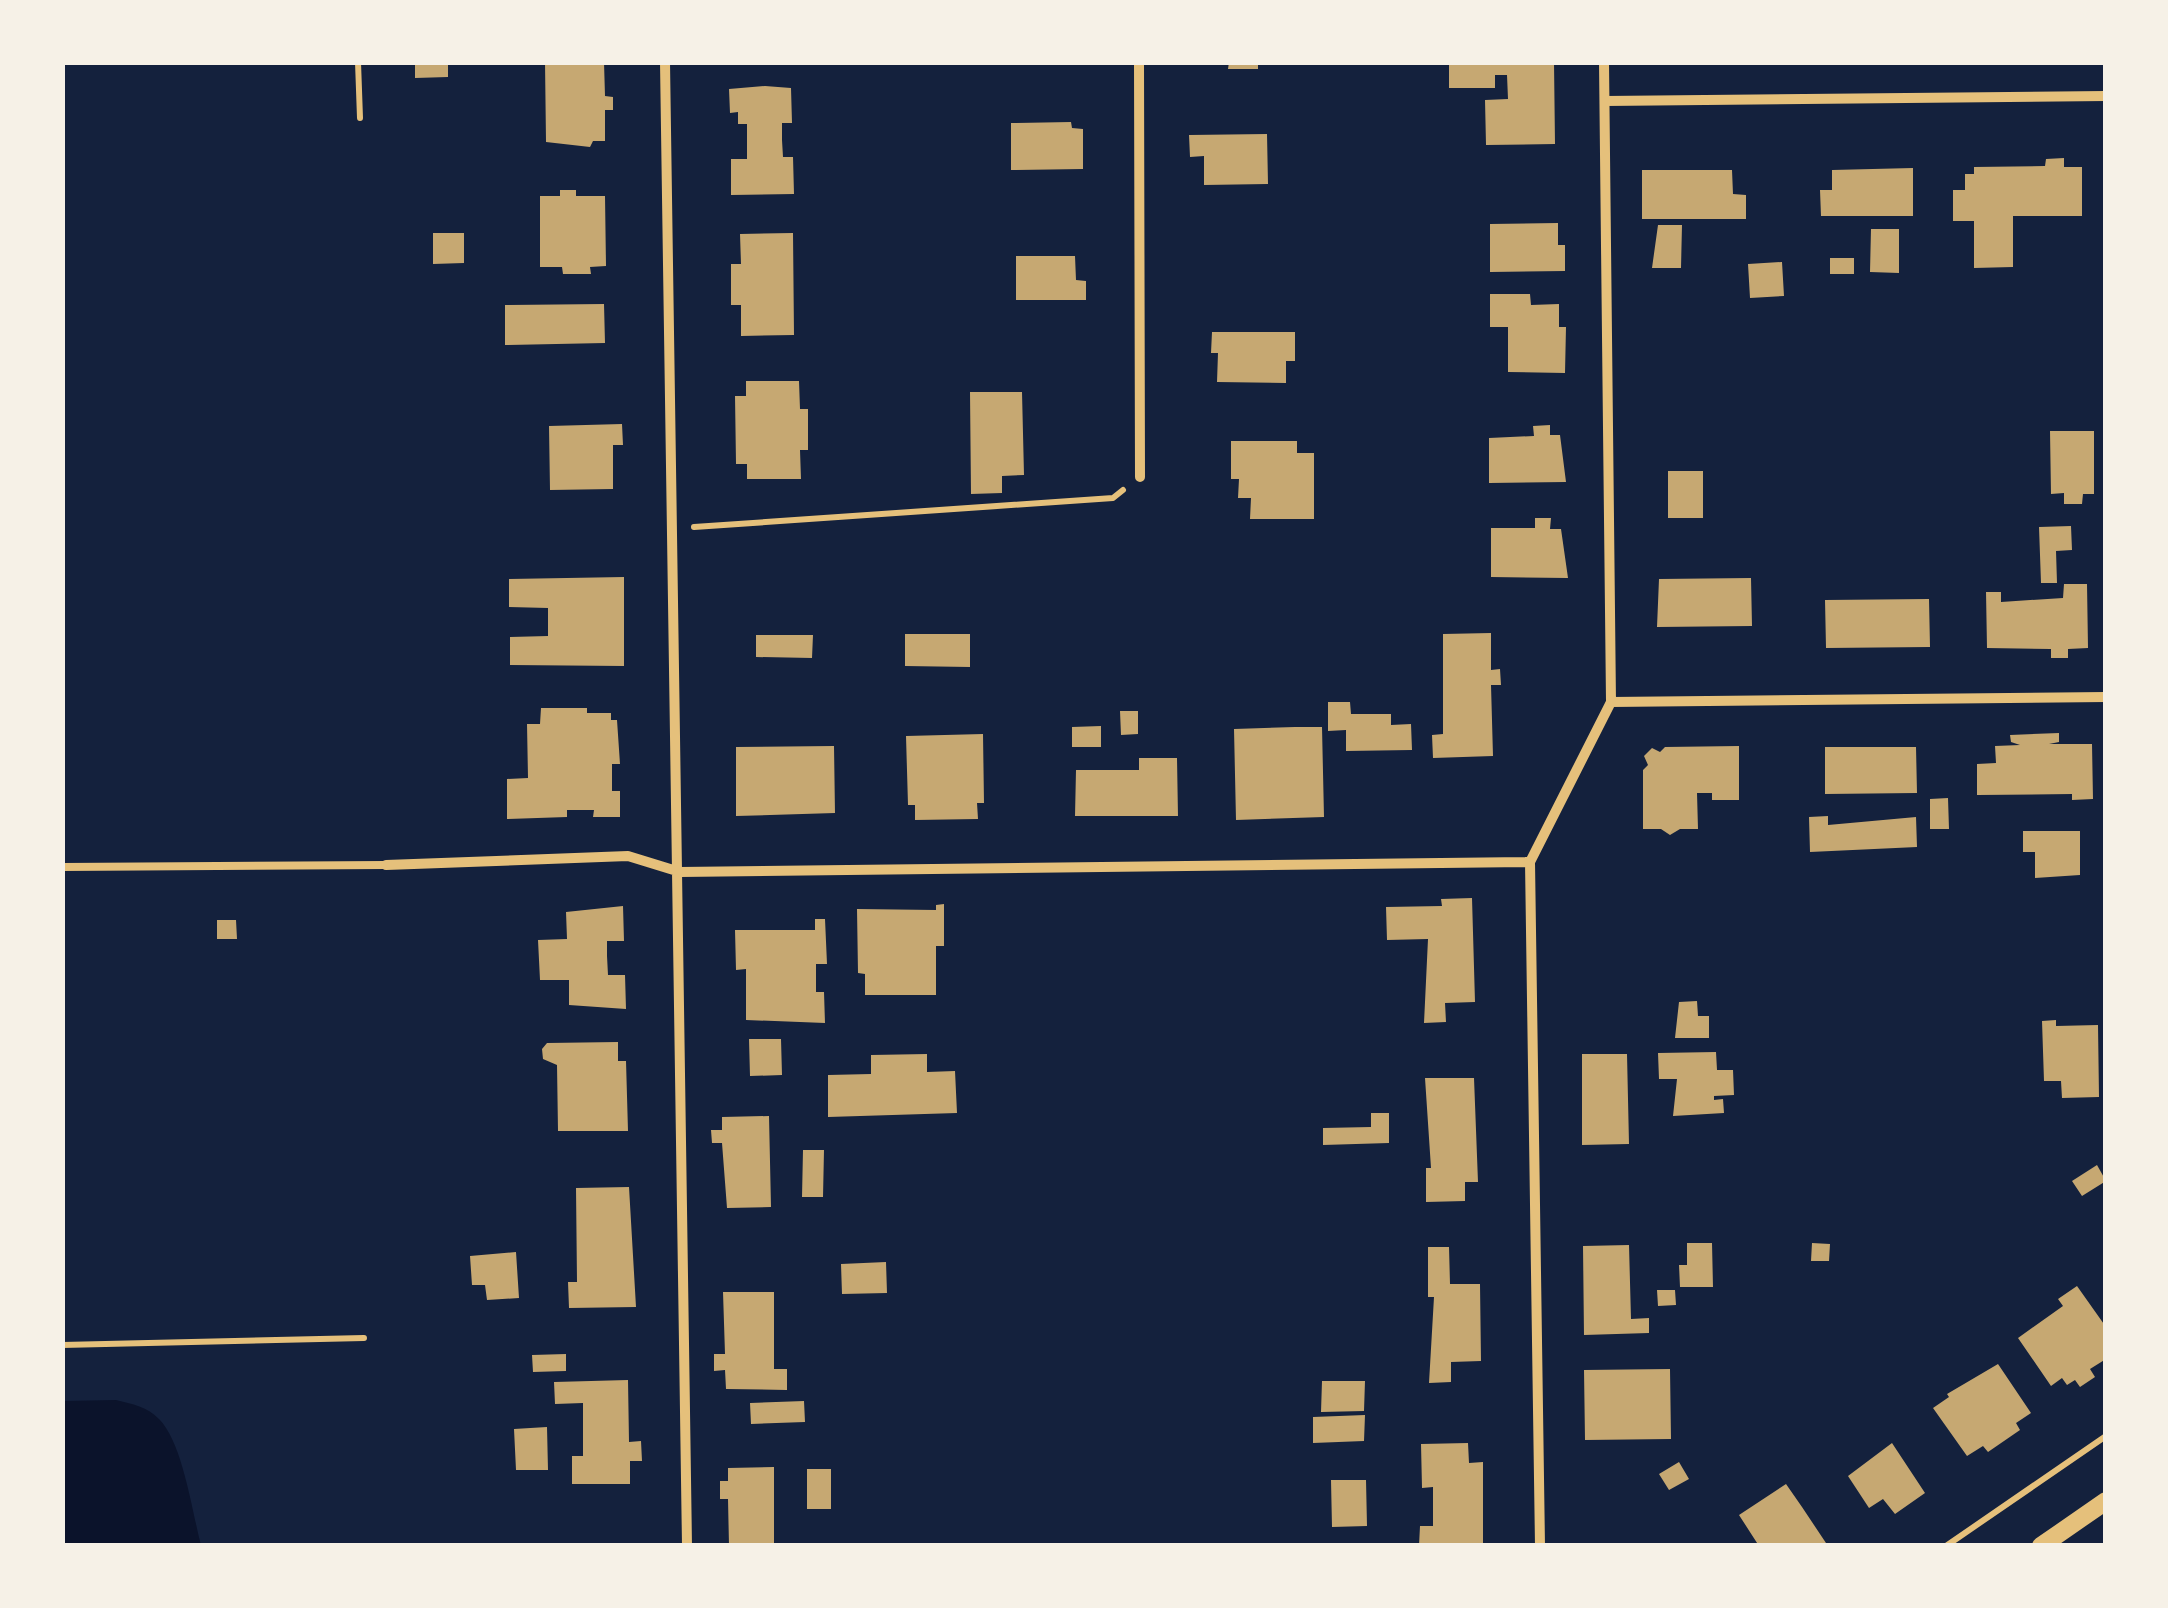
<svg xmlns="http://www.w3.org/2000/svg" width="2168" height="1608" font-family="Georgia,serif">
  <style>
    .water { fill: #0b132b }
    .building { fill: #c6a872 }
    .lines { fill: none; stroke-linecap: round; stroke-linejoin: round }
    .path { stroke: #e5c07b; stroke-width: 6 }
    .service { stroke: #e5c07b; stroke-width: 8 }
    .minor { stroke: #e5c07b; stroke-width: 10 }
    .tertiary { stroke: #e5c07b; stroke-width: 18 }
  </style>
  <rect width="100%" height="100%" fill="#14213d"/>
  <!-- water -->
  <path class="water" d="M 116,1400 C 132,1404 148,1407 159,1419 C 183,1443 192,1512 201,1545 L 63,1545 L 63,1401 Z"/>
  <!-- building -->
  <path class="building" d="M 415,62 L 448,62 L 448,77 L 415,78 Z
    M 545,62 L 604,62 L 605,96 L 613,97 L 613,110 L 605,110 L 605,141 L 593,141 L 590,147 L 546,142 Z
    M 1229,62 L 1258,62 L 1258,69 L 1228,69 Z
    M 1449,62 L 1554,62 L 1555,144 L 1486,145 L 1485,100 L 1508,99 L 1507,75 L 1495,75 L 1495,88 L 1449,88 Z
    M 765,86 L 791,88 L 792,123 L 782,123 L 782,140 L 783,157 L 793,157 L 794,194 L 731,195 L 731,159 L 747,159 L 747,124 L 738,124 L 738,112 L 730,113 L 729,89 Z
    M 1071,122 L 1072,128 L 1083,129 L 1083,169 L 1011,170 L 1011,123 Z
    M 1267,134 L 1268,184 L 1204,185 L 1204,156 L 1190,157 L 1189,135 Z
    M 2064,158 L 2064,167 L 2082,167 L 2082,216 L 2013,216 L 2013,267 L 1974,268 L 1974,221 L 1953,221 L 1953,190 L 1965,190 L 1965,174 L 1974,174 L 1974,167 L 2045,166 L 2046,159 Z
    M 1913,168 L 1913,216 L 1821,216 L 1820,190 L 1832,190 L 1832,170 Z
    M 1642,170 L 1732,170 L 1733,194 L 1746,195 L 1746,219 L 1642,219 Z
    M 560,190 L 576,190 L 576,196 L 605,196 L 606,266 L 590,267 L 591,274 L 563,274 L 562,267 L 540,267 L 540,196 L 560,196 Z
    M 1558,223 L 1558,245 L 1565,245 L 1565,271 L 1490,272 L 1490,224 Z
    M 1658,225 L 1682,225 L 1681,268 L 1652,268 Z
    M 1871,229 L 1899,229 L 1899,273 L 1870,272 Z
    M 433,233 L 464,233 L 464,263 L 433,264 Z
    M 793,233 L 794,335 L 741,336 L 741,305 L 731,305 L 731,264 L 741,264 L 740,234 Z
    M 1016,256 L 1075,256 L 1076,280 L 1086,281 L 1086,300 L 1016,300 Z
    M 1830,258 L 1854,258 L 1854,274 L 1830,274 Z
    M 1782,262 L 1784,296 L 1750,298 L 1748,264 Z
    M 1490,294 L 1530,294 L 1531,305 L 1559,304 L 1559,327 L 1566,327 L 1565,373 L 1508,372 L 1508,327 L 1490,327 Z
    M 604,304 L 605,343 L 505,345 L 505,305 Z
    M 1212,332 L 1295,332 L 1295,361 L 1286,361 L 1286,383 L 1217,382 L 1218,353 L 1211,353 Z
    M 746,381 L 799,381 L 800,409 L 808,409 L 808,450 L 800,450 L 801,479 L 747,479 L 747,464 L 736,464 L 735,396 L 746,396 Z
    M 970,392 L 1022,392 L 1024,475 L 1002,476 L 1002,493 L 971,494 Z
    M 622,424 L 623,445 L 613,445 L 613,489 L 550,490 L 549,426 Z
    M 1550,425 L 1550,435 L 1560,435 L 1566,482 L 1489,483 L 1489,438 L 1534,436 L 1533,426 Z
    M 2050,431 L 2094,431 L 2094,494 L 2083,494 L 2082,504 L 2064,504 L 2064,493 L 2051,494 Z
    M 1231,441 L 1297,441 L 1297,453 L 1314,453 L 1314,519 L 1250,519 L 1251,498 L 1238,498 L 1239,479 L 1231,479 Z
    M 1668,471 L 1703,471 L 1703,518 L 1668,518 Z
    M 1535,518 L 1551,518 L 1550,529 L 1561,529 L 1568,578 L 1491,577 L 1491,528 L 1535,528 Z
    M 2071,526 L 2072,550 L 2056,551 L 2057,583 L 2041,583 L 2039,527 Z
    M 624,577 L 624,666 L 510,665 L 510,637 L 548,636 L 548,608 L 509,607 L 509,579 Z
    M 1751,578 L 1752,626 L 1657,627 L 1659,579 Z
    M 2064,584 L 2087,584 L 2088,648 L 2068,649 L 2068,658 L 2051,658 L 2051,649 L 1987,648 L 1986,592 L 2001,592 L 2001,602 L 2063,598 Z
    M 1929,599 L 1930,647 L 1826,648 L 1825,600 Z
    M 1491,633 L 1491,670 L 1500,669 L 1501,685 L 1491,685 L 1493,756 L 1433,758 L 1432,735 L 1443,734 L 1443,634 Z
    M 905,634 L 970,634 L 970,667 L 905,666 Z
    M 756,635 L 813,635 L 812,658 L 756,657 Z
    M 1328,702 L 1350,702 L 1351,714 L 1391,714 L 1391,725 L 1411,724 L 1412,750 L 1346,751 L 1346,730 L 1328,731 Z
    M 541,708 L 587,708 L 587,713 L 611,713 L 611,720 L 617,720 L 620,764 L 612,764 L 612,791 L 620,791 L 620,817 L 593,817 L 594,810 L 567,810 L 567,817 L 507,819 L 507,779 L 528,778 L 527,724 L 540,724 Z
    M 1120,711 L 1138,711 L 1138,734 L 1121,735 Z
    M 1101,726 L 1101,747 L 1072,747 L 1072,727 Z
    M 1295,727 L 1322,727 L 1324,817 L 1236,820 L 1234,729 Z
    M 2059,733 L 2059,742 L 2049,744 L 2092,744 L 2093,799 L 2072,800 L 2072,794 L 1977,795 L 1977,764 L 1996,763 L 1995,746 L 2020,745 L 2011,742 L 2010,735 Z
    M 983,734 L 984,803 L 977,803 L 978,819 L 915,820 L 915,805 L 908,805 L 906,736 Z
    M 834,746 L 835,813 L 736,816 L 736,747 Z
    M 1739,746 L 1739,800 L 1712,800 L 1712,793 L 1697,793 L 1698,829 L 1680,829 L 1670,835 L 1661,829 L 1643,829 L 1643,770 L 1648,765 L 1644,756 L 1652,748 L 1660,752 L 1665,747 Z
    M 1825,747 L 1916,747 L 1917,793 L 1825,794 Z
    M 1139,758 L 1177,758 L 1178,816 L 1075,816 L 1076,770 L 1139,770 Z
    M 1948,798 L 1949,829 L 1930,829 L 1930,799 Z
    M 1828,816 L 1828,825 L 1916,817 L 1917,847 L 1810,852 L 1809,817 Z
    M 2023,831 L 2080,831 L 2080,875 L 2035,878 L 2035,852 L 2023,852 Z
    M 1472,898 L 1475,1002 L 1445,1003 L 1446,1022 L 1424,1023 L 1428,939 L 1387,940 L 1386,907 L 1442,906 L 1441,899 Z
    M 944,904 L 944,946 L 936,946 L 936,995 L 865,995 L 865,974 L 858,973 L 857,909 L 936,910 L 936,905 Z
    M 623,906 L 624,941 L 607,941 L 607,956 L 608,975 L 625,975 L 626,1009 L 569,1005 L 569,980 L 540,980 L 538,940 L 567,939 L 566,912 Z
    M 815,919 L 825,919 L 827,964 L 816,964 L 816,992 L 824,992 L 825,1023 L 746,1020 L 746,969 L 736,970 L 735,930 L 815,930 Z
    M 217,920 L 236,920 L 237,939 L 217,939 Z
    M 1697,1001 L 1698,1016 L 1709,1016 L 1709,1038 L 1675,1038 L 1679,1002 Z
    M 2056,1020 L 2056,1026 L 2098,1025 L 2099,1097 L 2062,1098 L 2061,1081 L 2044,1081 L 2042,1021 Z
    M 749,1039 L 781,1039 L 782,1075 L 750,1076 Z
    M 618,1042 L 618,1061 L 626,1061 L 628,1131 L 558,1131 L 557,1065 L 543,1059 L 542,1049 L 547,1043 Z
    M 1716,1052 L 1717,1070 L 1733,1070 L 1734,1095 L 1714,1096 L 1714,1100 L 1723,1099 L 1724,1113 L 1673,1116 L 1677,1079 L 1659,1079 L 1658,1053 Z
    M 927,1054 L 927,1072 L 955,1071 L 957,1113 L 828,1117 L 828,1075 L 871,1074 L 871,1055 Z
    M 1582,1054 L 1627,1054 L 1629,1144 L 1582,1145 Z
    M 1425,1078 L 1474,1078 L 1478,1182 L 1465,1182 L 1465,1201 L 1426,1202 L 1426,1168 L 1431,1168 Z
    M 1371,1113 L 1389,1113 L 1389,1143 L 1323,1145 L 1323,1128 L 1371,1127 Z
    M 769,1116 L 771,1207 L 727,1208 L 722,1143 L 712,1143 L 711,1130 L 722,1130 L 722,1117 Z
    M 803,1150 L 824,1150 L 823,1197 L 802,1197 Z
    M 2097,1165 L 2106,1181 L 2082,1196 L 2072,1181 Z
    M 629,1187 L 636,1307 L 569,1308 L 568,1282 L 577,1282 L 576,1188 Z
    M 1687,1243 L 1712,1243 L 1713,1287 L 1680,1287 L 1679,1265 L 1687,1265 Z
    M 1812,1243 L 1830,1244 L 1829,1261 L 1811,1261 Z
    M 1629,1245 L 1631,1319 L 1649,1318 L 1649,1333 L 1584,1335 L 1583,1246 Z
    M 1428,1247 L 1449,1247 L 1450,1284 L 1480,1284 L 1481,1361 L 1451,1362 L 1451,1382 L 1429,1383 L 1434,1297 L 1428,1297 Z
    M 516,1252 L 519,1298 L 487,1300 L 485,1285 L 472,1285 L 470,1256 Z
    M 886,1262 L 887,1293 L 842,1294 L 841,1264 Z
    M 2077,1286 L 2106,1327 L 2106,1359 L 2090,1369 L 2095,1377 L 2080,1387 L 2075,1380 L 2067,1385 L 2062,1378 L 2051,1386 L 2018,1338 L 2063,1306 L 2058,1299 Z
    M 1657,1290 L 1675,1290 L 1676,1305 L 1658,1306 Z
    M 723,1292 L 774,1292 L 774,1369 L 787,1369 L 787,1390 L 726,1389 L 725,1370 L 714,1371 L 714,1354 L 725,1354 Z
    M 566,1354 L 566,1371 L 533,1372 L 532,1355 Z
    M 1998,1364 L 2031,1413 L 2016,1423 L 2020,1430 L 1988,1452 L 1983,1446 L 1967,1456 L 1933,1408 L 1949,1397 L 1947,1394 Z
    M 1670,1369 L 1671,1439 L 1585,1440 L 1584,1370 Z
    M 628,1380 L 629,1442 L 641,1441 L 642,1461 L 630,1461 L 630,1484 L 572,1484 L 572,1456 L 583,1456 L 583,1403 L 555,1404 L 554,1382 Z
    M 1322,1381 L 1365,1381 L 1364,1411 L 1321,1412 Z
    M 804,1401 L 805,1422 L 751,1424 L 750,1403 Z
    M 1365,1415 L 1364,1441 L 1313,1443 L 1313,1417 Z
    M 547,1427 L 548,1470 L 516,1470 L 514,1429 Z
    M 1468,1443 L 1469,1463 L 1483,1462 L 1483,1546 L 1419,1546 L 1420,1526 L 1433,1526 L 1433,1487 L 1422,1488 L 1421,1444 Z
    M 1892,1443 L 1925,1493 L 1895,1514 L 1883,1499 L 1869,1508 L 1848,1476 Z
    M 1679,1462 L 1689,1479 L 1669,1490 L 1659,1474 Z
    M 774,1467 L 774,1546 L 729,1546 L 728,1499 L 720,1499 L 720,1481 L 728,1481 L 728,1468 Z
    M 807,1469 L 831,1469 L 831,1509 L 807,1509 Z
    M 1331,1480 L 1366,1480 L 1367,1526 L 1332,1527 Z
    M 1786,1484 L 1802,1507 L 1828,1546 L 1759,1546 L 1739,1515 Z"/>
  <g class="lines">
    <!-- path -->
    <path class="path" d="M 358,62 L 360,118
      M 694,527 L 1113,498 L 1123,490
      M 62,1345 L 364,1338
      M 1946,1546 L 2106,1436"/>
    <!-- service -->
    <path class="service" d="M 62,867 L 386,865"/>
    <!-- minor -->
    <path class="minor" d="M 665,62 L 687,1546
      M 1139,62 L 1140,477
      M 1605,101 L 2106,96
      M 1611,702 L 2106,697
      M 386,865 L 628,856 L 680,872 L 1530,862
      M 1540,1546 L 1530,862 L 1611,702 L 1604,62"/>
    <!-- tertiary -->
    <path class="tertiary" d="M 2041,1546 L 2106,1501"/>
  </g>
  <!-- border -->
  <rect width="2168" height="1608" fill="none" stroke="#f6f1e7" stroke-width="130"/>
</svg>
